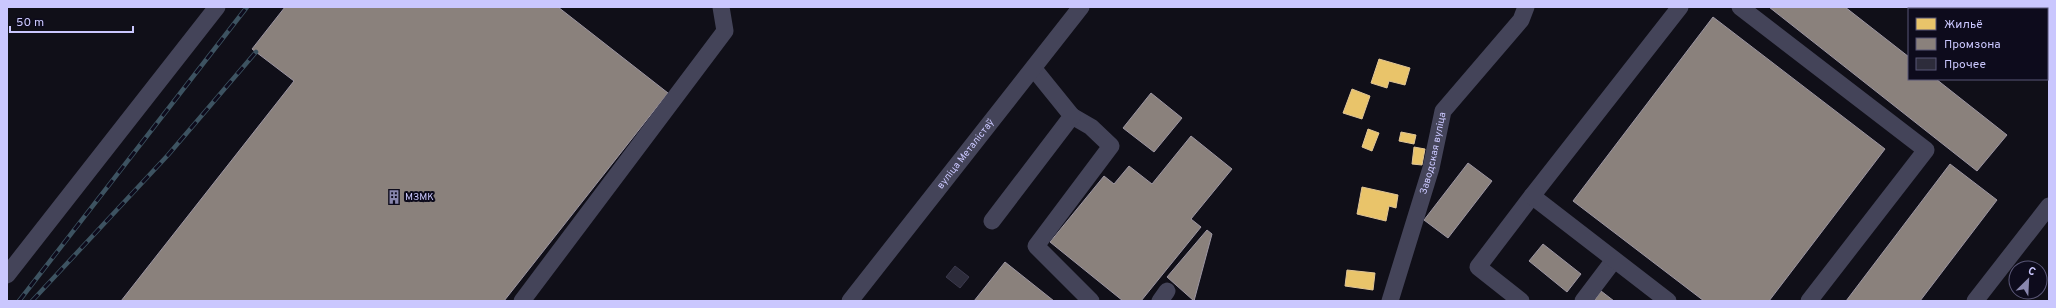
<svg xmlns="http://www.w3.org/2000/svg" width="2056" height="308" font-family="Overpass,sans-serif">
  <style>
    .homes { fill: #e9c46a; stroke: #e0c596 }
    .industry { fill: #8a817c; stroke: #9d96a3 }
    .building { fill: #2d2c3b; stroke: #3b394d }
    .lines { fill: none; stroke-linecap: round; stroke-linejoin: round }
    .minor { stroke: #444459; stroke-width: 17 }
    .rail-casing { stroke: #3d5361; stroke-width: 4.5 }
    .rail { stroke: #0d0b1c; stroke-width: 3; stroke-dasharray: 9; stroke-linecap: butt }
    .labels { text-anchor: middle; dominant-baseline: central; stroke-width: 4; stroke-linejoin: round; paint-order: stroke }
    .street-label { font-size: 10px; fill: #cac7fe; stroke: #0d0b1c }
    .poi-label { font-size: 10px; fill: #cac7fe; stroke: #0d0b1c; text-anchor: start }
  </style>
  <rect width="100%" height="100%" fill="#100f18"/>
  <!-- homes -->
  <path class="homes" d="M 1379,59 L 1410,68 L 1405,85 L 1389,81 L 1387,88 L 1371,83 Z
    M 1352,89 L 1370,96 L 1362,119 L 1343,113 Z
    M 1368,129 L 1379,133 L 1372,151 L 1362,147 Z
    M 1401,132 L 1416,135 L 1414,144 L 1399,141 Z
    M 1414,147 L 1425,149 L 1422,165 L 1412,164 Z
    M 1362,187 L 1398,195 L 1396,208 L 1389,206 L 1386,221 L 1357,214 Z
    M 1347,270 L 1375,273 L 1373,290 L 1345,286 Z"/>
  <!-- industry -->
  <path class="industry" d="M 285,7 L 558,7 L 668,93 L 504,301 L 121,301 L 294,81 L 252,49 Z
    M 1769,7 L 1845,7 L 1909,57 L 1909,79 L 1936,79 L 2007,135 L 1977,171 Z
    M 1713,17 L 1885,149 L 1769,301 L 1704,301 L 1573,201 Z
    M 1151,93 L 1182,118 L 1154,152 L 1123,128 Z
    M 1191,136 L 1232,169 L 1191,219 L 1201,227 L 1141,301 L 1123,301 L 1050,242 L 1104,176 L 1114,184 L 1129,166 L 1152,184 Z
    M 1468,163 L 1492,181 L 1448,238 L 1424,220 Z
    M 1950,164 L 1997,200 L 1920,301 L 1846,301 Z
    M 1207,230 L 1212,234 L 1194,301 L 1167,277 Z
    M 1543,244 L 1581,274 L 1567,292 L 1529,261 Z
    M 1005,262 L 1054,301 L 974,301 Z
    M 1601,291 L 1614,301 L 1594,301 Z"/>
  <!-- building -->
  <path class="building" d="M 955,266 L 969,277 L 960,288 L 946,277 Z"/>
  <g class="lines">
    <!-- minor -->
    <g class="minor">
      <path d="M 1740,7 L 1926,150 L 1809,301"/>
      <path d="M 1072,116 L 1091,127 L 1111,146 L 1036,246 L 1091,301"/>
      <path d="M 992,221 L 1072,116 L 1034,69"/>
      <path d="M 7,275 L 217,7"/>
      <path d="M 522,301 L 725,31 L 721,7"/>
      <path id="s1" d="M 850,301 L 1081,7"/>
      <path d="M 1160,301 L 1167,291"/>
      <path id="s2" d="M 1390,301 L 1431,168 L 1443,111 L 1521,20 L 1526,7"/>
      <path d="M 1521,301 L 1478,267 L 1532,196"/>
      <path d="M 1583,301 L 1614,260"/>
      <path d="M 1668,301 L 1532,196 L 1680,7"/>
      <path d="M 1975,301 L 2049,206"/>
    </g>
    <defs>
      <path id="rail" d="M 19,301 L 247,7
        M 32,301 L 168,155 L 256,52"/>
    </defs>
    <!-- rail casing -->
    <use href="#rail" class="rail-casing"/>
    <!-- rail -->
    <use href="#rail" class="rail"/>
  </g>
  <!-- icons -->
  <defs>
    <symbol id="building-bare" viewBox="-9 -9 18 18"><path d="M-4-6H4V6H1V3H-1V6H-4ZM-2.5-4.3h1.7v1.8h-1.7ZM.8-4.3h1.7v1.8H.8ZM-2.5-1h1.7V.8h-1.7ZM.8-1h1.7V.8H.8Z" fill="#8987ae" stroke="#0d0b1c" stroke-width="2.5" paint-order="stroke"/></symbol>
  </defs>
  <g fill-rule="evenodd">
    <use href="#building-bare" x="384" y="187" width="20" height="20"/>
  </g>
  <g class="labels">
    <!-- street labels -->
    <g class="street-label">
      <text stroke="none"><textPath href="#s1" startOffset="187">вуліца Металістаў</textPath></text>
      <text stroke="none"><textPath href="#s2" startOffset="154">Заводская вуліца</textPath></text>
    </g>
    <!-- poi labels -->
    <g class="poi-label">
      <text x="405" y="197">МЗМК</text>
    </g>
  </g>
  <!-- border -->
  <rect width="2056" height="308" fill="none" stroke="#cac7fe" stroke-width="16"/>
  <!-- legend -->
  <rect x="1908" y="8" width="140" height="72" fill="#0d0b1c" stroke="#595676"/>
  <rect x="1916" y="18" width="20" height="12" fill="#e9c46a" stroke="#595676"/>
  <text x="1944" y="28" font-size="12" fill="#cac7fe">Жильё</text>
  <rect x="1916" y="38" width="20" height="12" fill="#8a817c" stroke="#595676"/>
  <text x="1944" y="48" font-size="12" fill="#cac7fe">Промзона</text>
  <rect x="1916" y="58" width="20" height="12" fill="#2d2c3b" stroke="#595676"/>
  <text x="1944" y="68" font-size="12" fill="#cac7fe">Прочее</text>
  <!-- north arrow -->
  <g transform="translate(2028 280) rotate(24)"><circle r="19" fill="#0d0b1c" stroke="#595676"/>
  <path d="M0-3L7 15L0 10L-7 15Z" fill="#8987ae"/>
  <text y="-6" font-size="11" font-weight="bold" text-anchor="middle" fill="#cac7fe">С</text>
  </g>
  <!-- scale -->
  <path d="M10 26v6h123v-6" fill="none" stroke="#cac7fe" stroke-width="2"/>
  <text x="16" y="26" font-size="12" fill="#cac7fe" stroke="#0d0b1c" stroke-width="3" paint-order="stroke">50 m</text>
</svg>
